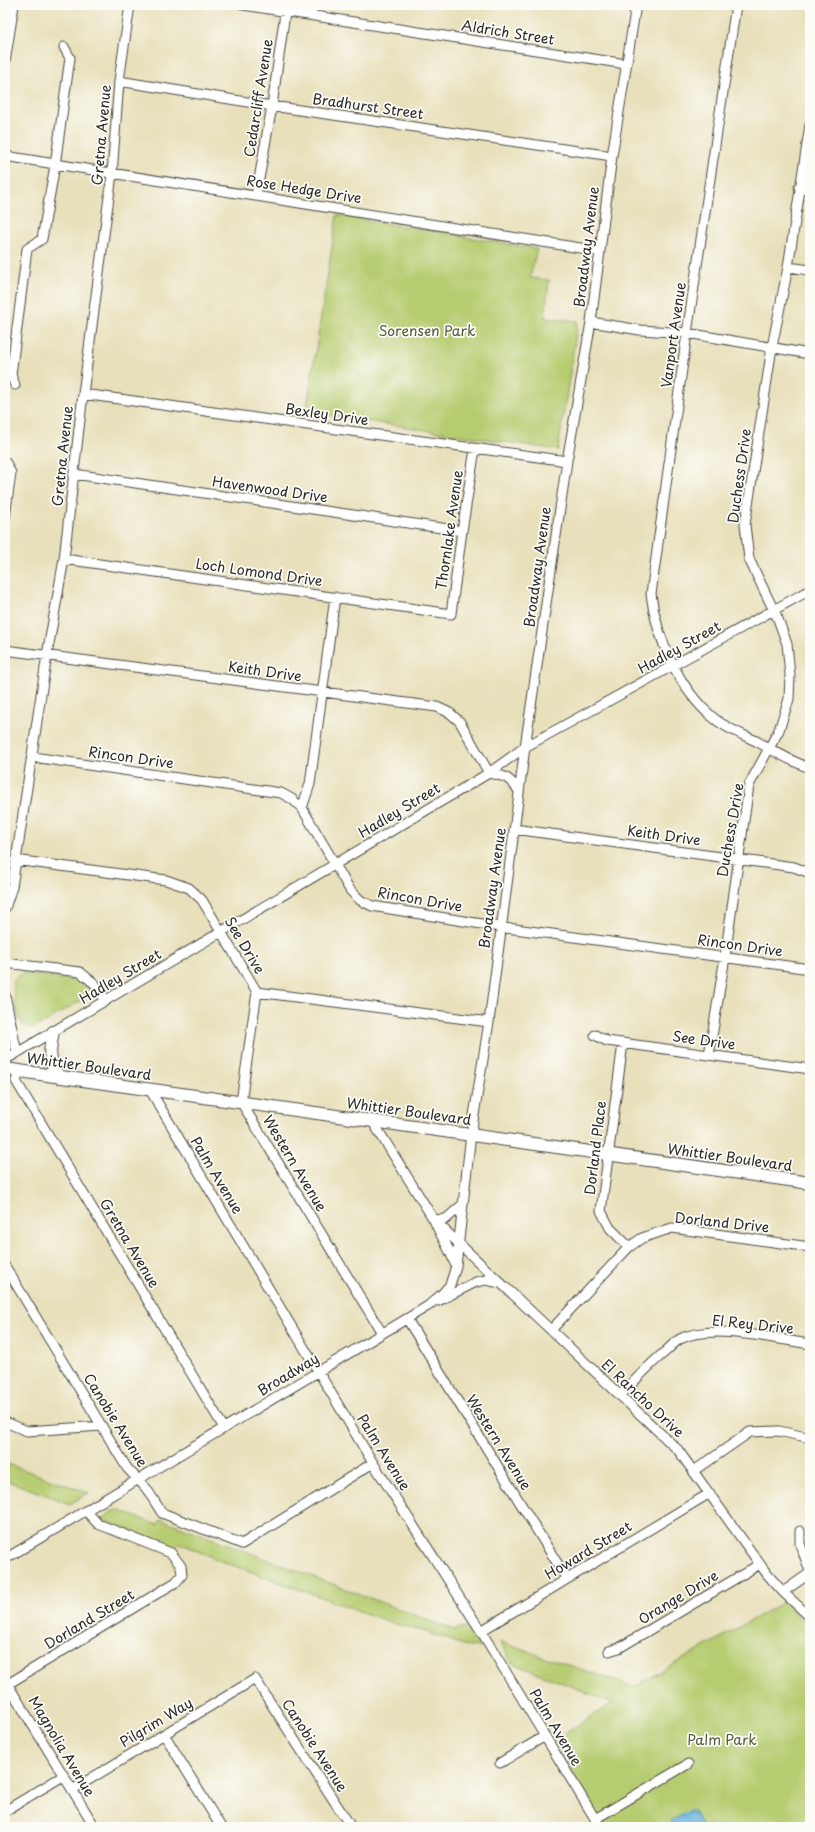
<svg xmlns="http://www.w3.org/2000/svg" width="815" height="1832" font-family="'Playpen Sans',sans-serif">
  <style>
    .green { fill: #b6cc70; stroke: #707c4e }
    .water { fill: url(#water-waves); stroke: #487085 }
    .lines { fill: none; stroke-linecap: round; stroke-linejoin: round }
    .minor-casing { stroke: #474641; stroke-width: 11 }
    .major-casing { stroke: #474641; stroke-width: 14 }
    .minor { stroke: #fff; stroke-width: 9 }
    .major { stroke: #fff; stroke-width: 12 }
    .labels { text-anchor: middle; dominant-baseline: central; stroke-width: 3.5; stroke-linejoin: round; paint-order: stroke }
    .street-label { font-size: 14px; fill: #2b2b2b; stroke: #fdfcf7 }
    .park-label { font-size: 14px; fill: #555b40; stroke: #fdfcf7 }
  </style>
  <defs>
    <pattern id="water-waves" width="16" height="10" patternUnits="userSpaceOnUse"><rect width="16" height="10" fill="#65b4df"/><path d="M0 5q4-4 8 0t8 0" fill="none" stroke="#5393b5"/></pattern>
  </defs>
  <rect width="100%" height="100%" fill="#fdfcf7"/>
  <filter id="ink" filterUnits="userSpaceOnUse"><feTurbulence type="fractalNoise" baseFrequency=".025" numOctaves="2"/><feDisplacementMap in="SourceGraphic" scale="8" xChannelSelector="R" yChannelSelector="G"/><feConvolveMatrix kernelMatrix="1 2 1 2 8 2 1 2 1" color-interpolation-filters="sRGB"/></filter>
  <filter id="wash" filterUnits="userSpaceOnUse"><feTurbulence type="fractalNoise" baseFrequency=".012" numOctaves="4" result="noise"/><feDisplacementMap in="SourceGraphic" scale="16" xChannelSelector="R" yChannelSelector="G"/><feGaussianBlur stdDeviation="0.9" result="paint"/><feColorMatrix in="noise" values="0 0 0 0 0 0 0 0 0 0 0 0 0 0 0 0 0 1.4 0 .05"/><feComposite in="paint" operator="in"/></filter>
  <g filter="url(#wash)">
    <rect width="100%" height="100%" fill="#e8e0bb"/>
    <!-- green -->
    <path class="green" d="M 337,215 L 537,249 L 530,278 L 549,280 L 545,318 L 578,321 L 558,450 L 306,412 Z
      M 23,973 L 80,981 C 86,984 92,987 92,994 L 35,1028 C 30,1028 24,1027 21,1022 C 16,1013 11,987 15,978 Z
      M 5,1463 L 89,1493 L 70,1504 L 5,1480 Z
      M 117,1510 L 158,1525 L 161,1519 L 454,1630 L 467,1626 L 482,1646 L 469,1647 L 426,1632 L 395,1624 L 221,1561 L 179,1543 L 176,1548 L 102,1520 L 112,1511 Z
      M 783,1602 L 810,1627 L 810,1827 L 605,1827 L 553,1740 L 613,1703 L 512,1663 L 500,1642 L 634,1687 Z"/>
    <!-- water -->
    <path class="water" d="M 692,1809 L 703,1827 L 674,1827 L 671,1821 Z"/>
  </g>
  <g filter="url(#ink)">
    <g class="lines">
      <defs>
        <path id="minor" d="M 243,5 L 626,64
          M 736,5 L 687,333 L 651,594 C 656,637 680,692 715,719 C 727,729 744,735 758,742 C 774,751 792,762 810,768
          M 5,62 L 14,5
          M 119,81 L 272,106 L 612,156
          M 5,156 L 599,251
          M 799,187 L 810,189
          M 256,196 L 272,106 L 286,6
          M 788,267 L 810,270
          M 591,322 L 640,330 L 687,333 L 810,354
          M 15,385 L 11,375 L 27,249 L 42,239 L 55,165 L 70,58 L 64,47
          M 83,394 L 567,461
          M 74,474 L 462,531
          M 5,517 L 11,473 L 6,463
          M 64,559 L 451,614 L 462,531 L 475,449
          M 5,650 L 437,707 L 450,713 L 460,722 L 489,773
          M 33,757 L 281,793 L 292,799 L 302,808 L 350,890 L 360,900 L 372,906 L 500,927 L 810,969
          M 489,773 C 505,776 509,777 519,791
          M 302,808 L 310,784 L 335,597
          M 514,829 L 794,867 L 810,873
          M 15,860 L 166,880 L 189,888 L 202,900 L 257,992 L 489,1022
          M 5,908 L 12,887 L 47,655 L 64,559 L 83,394 L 112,174 L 119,81 L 130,5
          M 5,963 L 80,972 L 95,984 L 106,1001
          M 257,992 L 241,1102 L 382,1333
          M 5,995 L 17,1053
          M 595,1035 L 607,1041 L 810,1069
          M 623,1043 L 601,1211 L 610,1228 L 629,1247
          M 709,1055 L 725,957 L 749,785 L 779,730 L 789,699 L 790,675 L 787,644 L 778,619 L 749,559 L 745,525 L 772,347 L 788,267 L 810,125
          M 5,1060 L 489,773 L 525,747 L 810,590
          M 19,1071 L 16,1081 L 224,1428
          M 150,1090 L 373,1463 L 481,1631 L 600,1827
          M 373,1122 L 434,1220 C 440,1235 450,1249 455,1264
          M 434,1220 L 678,1450 L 767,1574 L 783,1592 L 810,1617
          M 434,1220 L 446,1219 L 463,1204
          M 5,1266 L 127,1468 L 146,1488 L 162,1513 L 242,1544 L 373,1463
          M 438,1301 L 476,1282 L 486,1280 L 500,1283
          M 407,1319 L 567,1579
          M 551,1330 L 629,1247 L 642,1238 L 672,1228 L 810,1247
          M 620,1396 C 635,1380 649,1365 666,1351 C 670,1347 675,1342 680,1339 C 712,1323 775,1339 810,1344
          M 5,1422 L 27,1431 L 102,1426
          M 694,1471 L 750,1432 L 779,1431 L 810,1438
          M 800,1531 L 800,1544 L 810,1571
          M 5,1559 L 428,1306 L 442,1294 L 450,1285 L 456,1266 L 471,1134 L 489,1022 L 525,747 L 567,461 L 591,322 L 612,156 L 636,5
          M 783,1592 L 810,1573
          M 481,1631 L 710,1493
          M 609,1651 L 619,1648 L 760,1564
          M 5,1680 L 95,1827
          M 8,1684 L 176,1582 L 182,1575 L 181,1566 L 171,1553 L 98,1524 L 86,1511
          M 164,1734 L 221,1827
          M 500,1763 L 545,1736
          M 72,1790 L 255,1679 L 351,1827
          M 5,1811 L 63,1776
          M 595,1819 L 688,1764"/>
        <path id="major" d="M 53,1032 C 49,1051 48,1060 59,1077
          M 5,1069 L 810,1183"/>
      </defs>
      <!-- minor casing -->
      <use href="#minor" class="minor-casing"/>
      <!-- major casing -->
      <use href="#major" class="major-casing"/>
      <!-- minor -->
      <use href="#minor" class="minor"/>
      <!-- major -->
      <use href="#major" class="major"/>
    </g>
  </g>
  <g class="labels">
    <!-- street labels -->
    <g class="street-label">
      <text transform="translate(508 32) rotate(9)">Aldrich Street</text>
      <text transform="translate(258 98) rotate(-81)">Cedarcliff Avenue</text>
      <text transform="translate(368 106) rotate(8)">Bradhurst Street</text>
      <text transform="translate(101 135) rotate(-85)">Gretna Avenue</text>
      <text transform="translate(304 189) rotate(9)">Rose Hedge Drive</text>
      <text transform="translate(586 247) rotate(-83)">Broadway Avenue</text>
      <text transform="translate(673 335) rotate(-82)">Vanport Avenue</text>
      <text transform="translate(327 414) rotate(8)">Bexley Drive</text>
      <text transform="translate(62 456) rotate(-84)">Gretna Avenue</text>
      <text transform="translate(739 476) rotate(-82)">Duchess Drive</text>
      <text transform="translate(270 489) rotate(8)">Havenwood Drive</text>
      <text transform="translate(449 530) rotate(-82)">Thornlake Avenue</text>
      <text transform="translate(537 567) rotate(-82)">Broadway Avenue</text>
      <text transform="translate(259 572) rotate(8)">Loch Lomond Drive</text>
      <text transform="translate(679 647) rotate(-29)">Hadley Street</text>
      <text transform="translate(265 671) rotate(8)">Keith Drive</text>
      <text transform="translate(131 757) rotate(8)">Rincon Drive</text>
      <text transform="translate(399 810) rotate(-31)">Hadley Street</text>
      <text transform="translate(730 830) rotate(-80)">Duchess Drive</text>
      <text transform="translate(664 835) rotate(8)">Keith Drive</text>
      <text transform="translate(492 888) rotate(-82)">Broadway Avenue</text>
      <text transform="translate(420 899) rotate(10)">Rincon Drive</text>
      <text transform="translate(245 945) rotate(59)">See Drive</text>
      <text transform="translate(740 945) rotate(8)">Rincon Drive</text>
      <text transform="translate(120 976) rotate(-31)">Hadley Street</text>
      <text transform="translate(704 1040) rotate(8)">See Drive</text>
      <text transform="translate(89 1066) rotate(8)">Whittier Boulevard</text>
      <text transform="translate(409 1111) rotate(8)">Whittier Boulevard</text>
      <text transform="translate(595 1148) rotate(-83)">Dorland Place</text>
      <text transform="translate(730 1157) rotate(8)">Whittier Boulevard</text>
      <text transform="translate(295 1163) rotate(59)">Western Avenue</text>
      <text transform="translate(217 1175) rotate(59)">Palm Avenue</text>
      <text transform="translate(722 1222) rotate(6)">Dorland Drive</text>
      <text transform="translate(130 1243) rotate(59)">Gretna Avenue</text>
      <text transform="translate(753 1324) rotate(6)">El Rey Drive</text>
      <text transform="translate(288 1374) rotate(-31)">Broadway</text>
      <text transform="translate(643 1398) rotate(43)">El Rancho Drive</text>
      <text transform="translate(116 1420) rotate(58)">Canobie Avenue</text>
      <text transform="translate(499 1442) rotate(58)">Western Avenue</text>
      <text transform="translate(384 1452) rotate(58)">Palm Avenue</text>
      <text transform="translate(588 1550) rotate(-31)">Howard Street</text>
      <text transform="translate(678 1597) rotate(-31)">Orange Drive</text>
      <text transform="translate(89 1619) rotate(-31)">Dorland Street</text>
      <text transform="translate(156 1722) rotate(-31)">Pilgrim Way</text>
      <text transform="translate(556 1727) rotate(59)">Palm Avenue</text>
      <text transform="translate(315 1745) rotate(57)">Canobie Avenue</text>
      <text transform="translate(62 1746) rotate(59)">Magnolia Avenue</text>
    </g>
    <!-- park labels -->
    <g class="park-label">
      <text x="427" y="330">Sorensen Park</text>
      <text x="722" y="1739">Palm Park</text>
    </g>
  </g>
  <!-- margin -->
  <rect width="815" height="1832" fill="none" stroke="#fdfcf7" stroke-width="20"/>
</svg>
